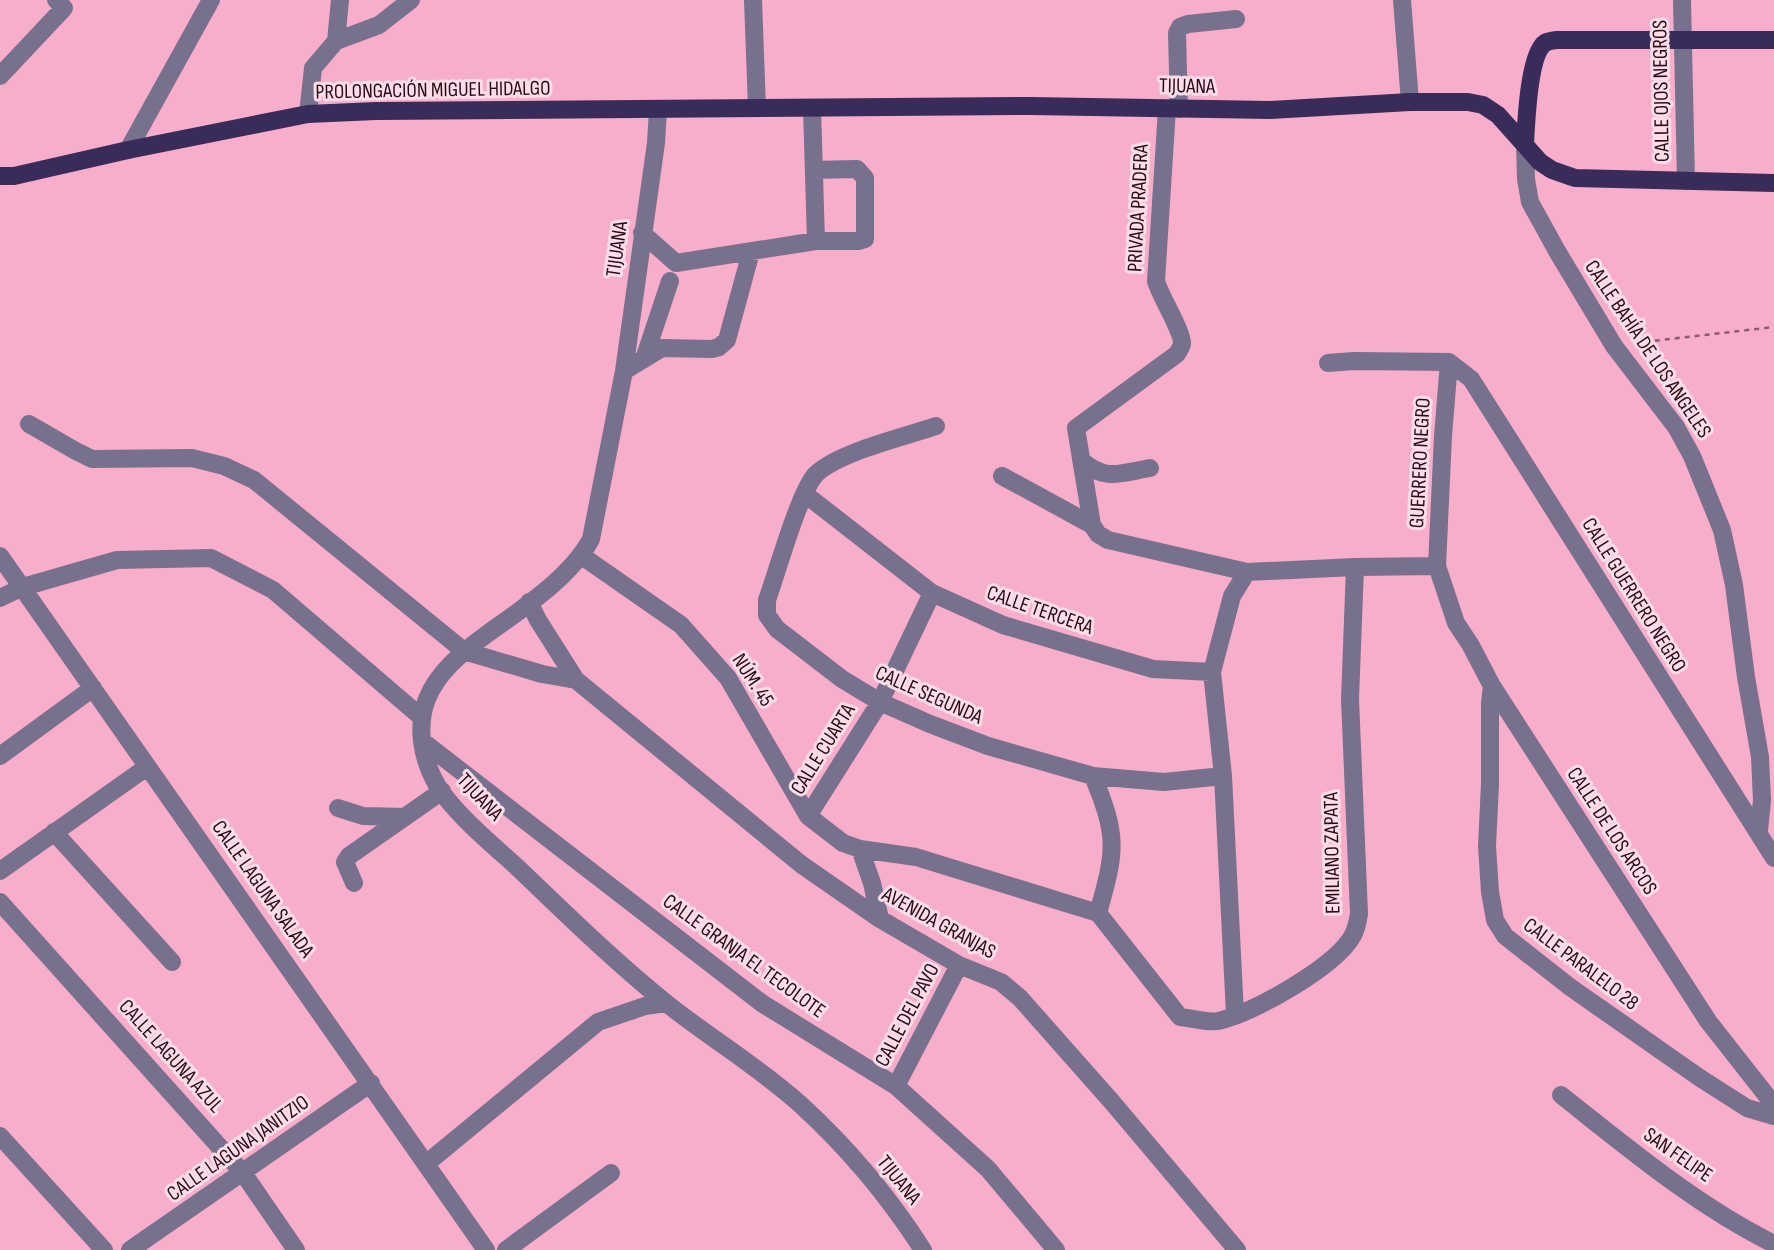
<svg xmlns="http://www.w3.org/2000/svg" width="1774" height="1250" font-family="'Sofia Sans Condensed',sans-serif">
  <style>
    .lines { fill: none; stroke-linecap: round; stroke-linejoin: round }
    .path { stroke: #8d5b6f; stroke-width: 2.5; stroke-dasharray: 5 5; stroke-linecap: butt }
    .minor { stroke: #77718d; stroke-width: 18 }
    .major { stroke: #392c5b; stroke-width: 18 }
    .labels { text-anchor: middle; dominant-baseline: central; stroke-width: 6; stroke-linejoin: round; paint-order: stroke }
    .street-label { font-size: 21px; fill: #270c18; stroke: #fddde8 }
  </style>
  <rect width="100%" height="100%" fill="#f8adca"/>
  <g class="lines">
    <!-- path -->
    <path class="path" d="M 1635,343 L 1774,327"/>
    <!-- minor -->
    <path class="minor" d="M 753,0 L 757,108
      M 1402,0 L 1410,102
      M 1682,0 L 1686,181
      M 336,41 L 340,0
      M 0,76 L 64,8 L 56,0
      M 812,108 L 816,241
      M 1179,109 L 1177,33 L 1180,27 L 1188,24 L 1236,19
      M 658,110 L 656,143 L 624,371 L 591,539 C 571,577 522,609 487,634 C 464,651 438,671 427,699 C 416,727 422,759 437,785 C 453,812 494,846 518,868 C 566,914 614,961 666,1003 C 710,1038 759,1067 801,1105 C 847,1147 889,1197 923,1250
      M 308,114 L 313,68 L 336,41 L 379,25 L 411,0
      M 1525,144 L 1526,179 L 1530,202 L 1557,251 L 1614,346 L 1676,427 L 1692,456 L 1722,530 L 1734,585 L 1746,677 L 1760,757 L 1762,800 L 1759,831
      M 128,150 L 211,0
      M 642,233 L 676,263 L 816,241 L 859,241 L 865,239 L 865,178 L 857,169 L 814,170
      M 645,356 L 670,281
      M 1449,362 L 1443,436 L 1437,566 L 1456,623 L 1470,644 L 1492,686 L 1708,1021 L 1774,1105
      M 1449,362 L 1471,379 L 1774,858
      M 1328,363 L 1354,361 L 1449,362
      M 624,371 L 662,348 L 712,349 L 719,347 L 727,340 L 751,252
      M 29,424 L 74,450 L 92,459 L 192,458 L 224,466 L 254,480 L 464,651 L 542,674 L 576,680
      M 936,426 C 904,437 839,452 816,474 C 799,492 777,573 767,600 L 767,615 L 777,629 L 842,679 L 880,702 L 930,724 L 988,746 L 1093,776 L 1164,782 L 1223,776
      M 1081,460 C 1105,482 1121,473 1150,468
      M 1002,476 L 1092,525 L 1098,534 L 1108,540 L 1247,572 L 1355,567 L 1437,566
      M 805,494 L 932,593 L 1003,625 L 1153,669 L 1212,672
      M 1092,525 L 1076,428 L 1177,354 C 1179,350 1181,348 1182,344 C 1183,332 1160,296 1156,281 L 1167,109
      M 0,556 L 486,1250
      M 582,556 L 681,625 L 728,678 L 808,816 L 843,843 L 860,849 L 916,857 L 1098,913 L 1180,1017 C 1191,1018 1207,1023 1218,1021 C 1253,1013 1329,970 1350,940 C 1356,932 1357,924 1359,914 L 1350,699 L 1355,567
      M 0,598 L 23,587 L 117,560 L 211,558 L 273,590 L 421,717
      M 529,602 L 538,620 L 576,680 L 802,865 L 880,919 L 959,965 L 1001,982 L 1020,998 L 1112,1102 L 1237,1250
      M 1492,686 L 1490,703 L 1490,784 L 1487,846 L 1490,892 L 1495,920 L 1505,936 L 1570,987 L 1700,1078 L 1747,1108 L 1774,1116
      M 422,741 L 763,1004 L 896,1086 L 988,1169 L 1056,1250
      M 0,756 L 93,688
      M 1093,776 C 1118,837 1116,850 1098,913
      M 338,808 L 363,816 L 405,817
      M 808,816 L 880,702 L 932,593
      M 54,832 L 172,962
      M 860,849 L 872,883 L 880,919
      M 0,871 L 147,767
      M 354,883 L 345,862 L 349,856 L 442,791
      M 0,902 L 243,1173 L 296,1250
      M 1235,1014 L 1223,776 L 1212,672 L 1232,596 L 1247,572
      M 896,1086 L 959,965
      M 1561,1095 C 1628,1148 1697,1206 1774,1244
      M 0,1136 L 104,1250
      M 427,1163 L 598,1022 L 645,1006 L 666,1003
      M 130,1250 L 371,1083
      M 506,1250 L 611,1173"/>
    <!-- major -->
    <path class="major" d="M 1525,144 C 1526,124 1529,54 1545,43 C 1548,41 1552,41 1556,40 L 1774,40
      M 0,176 L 14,176 L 128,150 L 308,114 L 376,111 L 1031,106 L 1270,110 L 1410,102 L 1468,102 L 1483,105 L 1498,115 L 1540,162 L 1552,170 L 1575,178 L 1774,183"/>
  </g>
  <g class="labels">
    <!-- street labels -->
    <g class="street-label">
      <text transform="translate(1187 86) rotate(1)">TIJUANA</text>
      <text transform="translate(433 90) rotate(-1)">PROLONGACIÓN MIGUEL HIDALGO</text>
      <text transform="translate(1661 91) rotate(-91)">CALLE OJOS NEGROS</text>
      <text transform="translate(1138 208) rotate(-87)">PRIVADA PRADERA</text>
      <text transform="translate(617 249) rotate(-82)">TIJUANA</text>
      <text transform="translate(1648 349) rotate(56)">CALLE BAHÍA DE LOS ANGELES</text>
      <text transform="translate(1420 463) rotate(-87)">GUERRERO NEGRO</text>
      <text transform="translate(1634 595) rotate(58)">CALLE GUERRERO NEGRO</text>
      <text transform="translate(1040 610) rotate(19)">CALLE TERCERA</text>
      <text transform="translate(753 680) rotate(57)">NÚM. 45</text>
      <text transform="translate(929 695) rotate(24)">CALLE SEGUNDA</text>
      <text transform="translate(823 749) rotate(-58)">CALLE CUARTA</text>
      <text transform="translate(480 797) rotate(47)">TIJUANA</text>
      <text transform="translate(1612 831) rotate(57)">CALLE DE LOS ARCOS</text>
      <text transform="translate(1332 853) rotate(-91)">EMILIANO ZAPATA</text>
      <text transform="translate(263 889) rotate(55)">CALLE LAGUNA SALADA</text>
      <text transform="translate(939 923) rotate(29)">AVENIDA GRANJAS</text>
      <text transform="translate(744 956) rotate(36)">CALLE GRANJA EL TECOLOTE</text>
      <text transform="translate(1581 964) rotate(37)">CALLE PARALELO 28</text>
      <text transform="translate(907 1015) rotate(-62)">CALLE DEL PAVO</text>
      <text transform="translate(171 1056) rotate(48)">CALLE LAGUNA AZUL</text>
      <text transform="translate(238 1148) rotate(-35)">CALLE LAGUNA JANITZIO</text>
      <text transform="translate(1678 1155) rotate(35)">SAN FELIPE</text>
      <text transform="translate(899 1180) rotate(51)">TIJUANA</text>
    </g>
  </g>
</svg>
